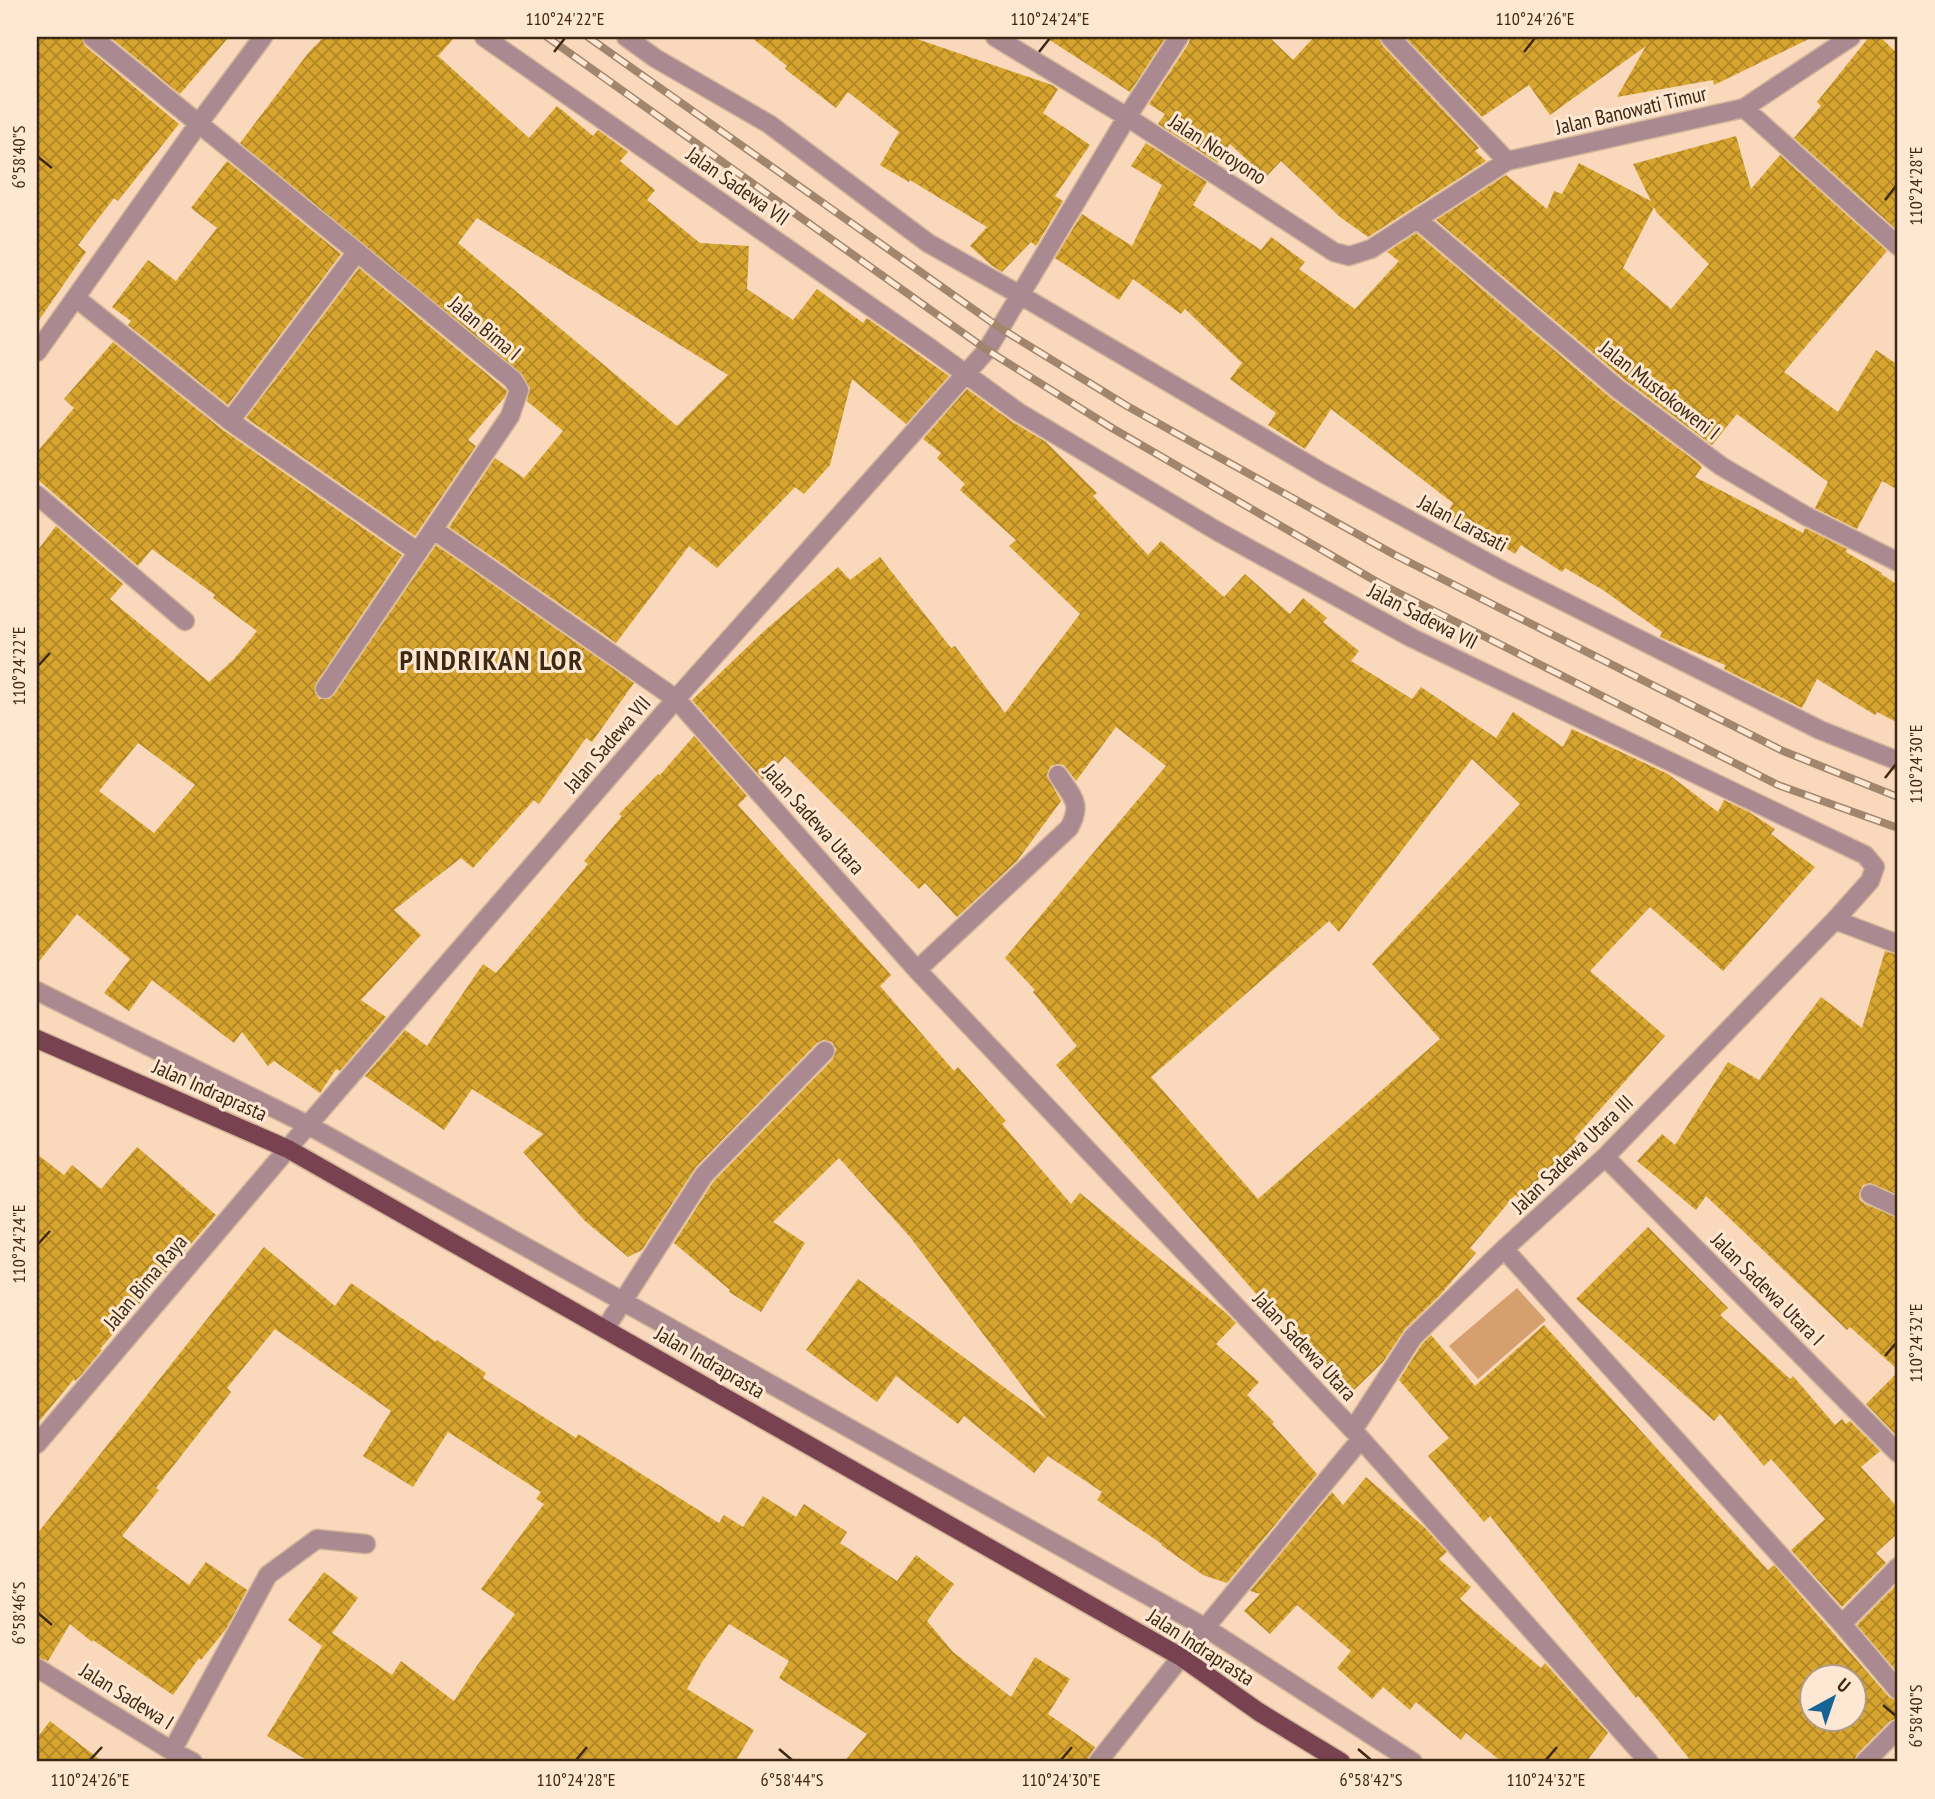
<svg xmlns="http://www.w3.org/2000/svg" width="1935" height="1799" font-family="'PT Sans Narrow',sans-serif">
  <style>
    .green { fill: #d6a06e }
    .building { fill: url(#building-cross-hatch); fill-rule: evenodd }
    .lines { fill: none; stroke-linecap: round; stroke-linejoin: round }
    .minor-casing { stroke: #d3b599; stroke-width: 21 }
    .major-casing { stroke: #d3b599; stroke-width: 21 }
    .minor { stroke: #aa8990; stroke-width: 18 }
    .major { stroke: #784250; stroke-width: 18 }
    .rail-casing { stroke: #a1866d; stroke-width: 8 }
    .rail { stroke: #fee8d4; stroke-width: 5; stroke-dasharray: 16; stroke-linecap: butt }
    .ticks { fill: none; stroke: #3c2813; stroke-width: 2.5 }
    .labels { text-anchor: middle; dominant-baseline: central; stroke-width: 6; stroke-linejoin: round; paint-order: stroke }
    .street-label { font-size: 21px; fill: #3c2813; stroke: #fee8d4 }
    .district-label { font-size: 28px; font-weight: bold; letter-spacing: 2px; fill: #3c2813; stroke: #fee8d4 }
    .neatline { fill: none; stroke: #3c2813; stroke-width: 2.5 }
    .ticks-label { font-size: 18px; text-anchor: middle; fill: #3c2813 }
  </style>
  <defs>
    <pattern id="building-cross-hatch" width="8" height="8" patternUnits="userSpaceOnUse" patternTransform="scale(1.75)"><rect width="8" height="8" fill="#d7a52e"/><path d="M0 0l8 8M0 8l8-8" fill="none" stroke="#b08626"/></pattern>
  </defs>
  <rect width="100%" height="100%" fill="#f9d8bb"/>
  <!-- green -->
  <path class="green" d="M 1517,1288 L 1546,1320 L 1478,1379 L 1449,1346 Z"/>
  <!-- building -->
  <path class="building" d="M 37,37 L 81,37 L 85,46 L 179,124 L 118,201 L 114,198 L 78,245 L 86,252 L 37,323 Z
    M 110,37 L 229,37 L 180,94 Z
    M 324,37 L 455,37 L 438,56 L 529,138 L 557,106 L 593,136 L 598,130 L 628,152 L 620,161 L 655,190 L 647,200 L 700,243 L 749,246 L 747,289 L 793,320 L 817,289 L 863,323 L 867,318 L 949,376 L 906,424 L 852,379 L 830,465 L 804,494 L 795,487 L 717,568 L 689,546 L 616,643 L 449,527 L 495,458 L 524,478 L 563,431 L 527,401 L 530,388 L 522,374 L 240,143 L 309,52 ZM 477,218 L 728,375 L 677,426 L 458,243 Z
    M 751,37 L 911,37 L 1052,85 L 1058,89 L 1043,113 L 1090,145 L 1055,196 L 1063,201 L 1036,246 L 1031,242 L 1002,272 L 991,265 L 970,246 L 987,227 L 910,180 L 909,182 L 880,165 L 899,132 L 848,92 L 836,108 L 785,69 L 787,66 Z
    M 1045,37 L 1166,37 L 1130,92 Z
    M 1190,37 L 1269,37 L 1293,60 L 1314,37 L 1379,37 L 1382,45 L 1479,148 L 1475,151 L 1486,161 L 1368,237 L 1340,217 L 1281,161 L 1266,177 L 1230,144 L 1218,163 L 1158,124 L 1165,114 L 1149,104 L 1189,43 Z
    M 1405,37 L 1813,37 L 1714,85 L 1713,80 L 1617,97 L 1646,46 L 1550,115 L 1529,85 L 1482,117 Z
    M 1869,37 L 1880,37 L 1898,54 L 1898,231 L 1794,138 L 1821,106 L 1817,102 Z
    M 1736,136 L 1751,189 L 1780,155 L 1887,251 L 1784,372 L 1838,412 L 1876,350 L 1898,365 L 1898,490 L 1882,481 L 1857,529 L 1815,508 L 1828,482 L 1737,414 L 1712,445 L 1625,380 L 1436,220 L 1506,175 L 1547,209 L 1554,191 L 1562,194 L 1579,163 L 1651,201 L 1633,164 ZM 1654,207 L 1657,213 L 1709,264 L 1671,309 L 1623,268 Z
    M 1146,143 L 1207,182 L 1193,205 L 1261,250 L 1271,237 L 1305,262 L 1299,269 L 1355,309 L 1399,261 L 1387,252 L 1416,233 L 1611,398 L 1698,463 L 1702,467 L 1695,477 L 1803,533 L 1805,528 L 1847,549 L 1846,552 L 1882,573 L 1881,574 L 1898,585 L 1898,723 L 1877,712 L 1875,715 L 1817,679 L 1802,708 L 1724,669 L 1725,665 L 1660,637 L 1662,632 L 1603,590 L 1565,568 L 1562,572 L 1521,545 L 1515,554 L 1478,530 L 1474,536 L 1444,518 L 1453,503 L 1331,409 L 1305,449 L 1268,425 L 1276,413 L 1230,379 L 1242,363 L 1185,309 L 1181,314 L 1133,279 L 1119,300 L 1055,258 L 1082,214 L 1132,246 L 1162,185 L 1131,166 Z
    M 227,161 L 341,254 L 228,405 L 128,325 L 131,321 L 112,307 L 148,260 L 176,281 L 217,228 L 191,208 Z
    M 359,268 L 504,388 L 507,391 L 505,397 L 468,440 L 476,446 L 415,536 L 246,418 Z
    M 113,342 L 223,430 L 402,555 L 316,683 L 315,693 L 319,699 L 329,699 L 334,695 L 436,545 L 634,683 L 592,742 L 586,738 L 539,804 L 534,800 L 473,868 L 461,858 L 394,910 L 421,935 L 361,1000 L 386,1017 L 340,1071 L 336,1069 L 320,1093 L 274,1061 L 268,1066 L 242,1032 L 234,1043 L 152,980 L 129,1011 L 104,993 L 130,959 L 77,914 L 37,964 L 37,551 L 56,526 L 123,584 L 110,599 L 209,682 L 234,659 L 257,631 L 213,598 L 215,595 L 152,549 L 138,566 L 37,479 L 37,452 L 74,408 L 64,399 ZM 138,743 L 195,785 L 154,833 L 99,791 Z
    M 967,389 L 1011,421 L 1046,442 L 1097,493 L 1093,496 L 1148,555 L 1161,541 L 1224,597 L 1245,574 L 1290,614 L 1303,598 L 1327,618 L 1323,622 L 1359,651 L 1351,661 L 1412,699 L 1421,687 L 1496,738 L 1513,712 L 1563,747 L 1572,729 L 1668,774 L 1718,812 L 1724,800 L 1749,812 L 1775,829 L 1771,834 L 1815,867 L 1723,971 L 1650,907 L 1590,971 L 1665,1036 L 1574,1139 L 1582,1145 L 1551,1181 L 1543,1174 L 1523,1200 L 1515,1195 L 1470,1248 L 1476,1253 L 1440,1295 L 1405,1329 L 1383,1362 L 1352,1392 L 1261,1294 L 1259,1297 L 1056,1065 L 1077,1046 L 1033,992 L 1035,990 L 1005,958 L 1166,766 L 1116,727 L 1076,781 L 1064,765 L 1057,764 L 1051,766 L 1048,771 L 1047,776 L 1061,801 L 1017,861 L 957,917 L 925,883 L 919,889 L 785,756 L 763,780 L 692,700 L 763,632 L 838,567 L 850,580 L 880,557 L 951,648 L 955,646 L 1005,713 L 1080,614 L 1009,546 L 1016,540 L 960,490 L 965,484 L 937,458 L 941,453 L 923,439 ZM 1472,759 L 1520,804 L 1372,964 L 1440,1039 L 1258,1199 L 1151,1077 L 1329,921 L 1339,932 Z
    M 694,736 L 747,796 L 738,805 L 891,975 L 880,986 L 954,1071 L 958,1067 L 1006,1121 L 1002,1124 L 1071,1204 L 1080,1193 L 1226,1313 L 1236,1323 L 1216,1344 L 1259,1382 L 1247,1395 L 1274,1422 L 1272,1424 L 1317,1474 L 1227,1583 L 1203,1575 L 1161,1545 L 1162,1544 L 1097,1500 L 1102,1492 L 1048,1456 L 1034,1473 L 964,1416 L 958,1424 L 896,1376 L 877,1402 L 806,1350 L 858,1279 L 1047,1419 L 910,1237 L 839,1158 L 773,1222 L 805,1243 L 761,1312 L 729,1292 L 730,1290 L 674,1243 L 713,1182 L 833,1059 L 836,1049 L 832,1042 L 823,1040 L 817,1043 L 696,1167 L 642,1250 L 628,1257 L 585,1221 L 523,1152 L 543,1134 L 472,1089 L 444,1130 L 365,1076 L 405,1030 L 427,1046 L 483,964 L 496,973 L 588,864 L 584,861 L 622,816 L 619,814 L 658,774 L 660,775 Z
    M 1885,951 L 1898,955 L 1898,1195 L 1870,1183 L 1863,1185 L 1859,1194 L 1860,1200 L 1865,1204 L 1898,1218 L 1898,1370 L 1850,1327 L 1847,1330 L 1706,1196 L 1696,1210 L 1637,1161 L 1662,1134 L 1675,1145 L 1728,1062 L 1759,1080 L 1821,997 L 1862,1028 Z
    M 137,1147 L 216,1215 L 100,1349 L 102,1350 L 81,1375 L 75,1381 L 74,1379 L 37,1424 L 37,1154 L 64,1175 L 72,1165 L 101,1189 Z
    M 1648,1227 L 1728,1308 L 1720,1315 L 1790,1379 L 1793,1376 L 1835,1425 L 1842,1419 L 1846,1424 L 1850,1421 L 1880,1451 L 1861,1467 L 1898,1508 L 1898,1533 L 1876,1553 L 1886,1563 L 1842,1607 L 1791,1550 L 1825,1519 L 1771,1459 L 1764,1466 L 1720,1414 L 1714,1421 L 1576,1299 Z
    M 264,1247 L 335,1306 L 351,1283 L 436,1342 L 437,1340 L 486,1373 L 483,1378 L 576,1438 L 578,1434 L 719,1523 L 724,1515 L 743,1527 L 763,1496 L 796,1517 L 804,1504 L 847,1532 L 840,1543 L 897,1581 L 916,1555 L 954,1584 L 927,1621 L 953,1652 L 1011,1697 L 1035,1657 L 1070,1679 L 1048,1714 L 1095,1747 L 1089,1756 L 1087,1762 L 844,1762 L 867,1734 L 779,1678 L 789,1661 L 729,1624 L 702,1662 L 687,1689 L 754,1730 L 735,1762 L 310,1762 L 267,1736 L 326,1640 L 322,1646 L 288,1620 L 324,1572 L 358,1598 L 332,1633 L 392,1675 L 401,1661 L 454,1701 L 476,1667 L 515,1614 L 481,1589 L 544,1504 L 536,1499 L 541,1492 L 448,1432 L 413,1487 L 363,1456 L 391,1411 L 275,1329 L 227,1388 L 231,1392 L 156,1488 L 159,1490 L 122,1536 L 189,1585 L 206,1562 L 247,1590 L 226,1629 L 201,1660 L 199,1658 L 173,1695 L 93,1640 L 92,1642 L 70,1624 L 48,1661 L 37,1657 L 37,1534 Z
    M 1544,1325 L 1768,1570 L 1774,1565 L 1889,1697 L 1898,1701 L 1898,1718 L 1890,1721 L 1857,1754 L 1854,1762 L 1692,1762 L 1638,1696 L 1636,1698 L 1490,1516 L 1484,1522 L 1428,1456 L 1449,1438 L 1399,1380 L 1422,1344 L 1431,1335 L 1475,1386 ZM 1812,1676 L 1854,1676 L 1854,1718 L 1812,1718 Z
    M 1898,1372 L 1898,1434 L 1897,1436 L 1866,1404 Z
    M 1366,1477 L 1424,1527 L 1447,1552 L 1439,1559 L 1471,1587 L 1460,1599 L 1541,1668 L 1545,1663 L 1608,1733 L 1586,1762 L 1502,1762 L 1466,1733 L 1461,1740 L 1416,1702 L 1410,1710 L 1383,1687 L 1372,1699 L 1337,1668 L 1351,1651 L 1297,1605 L 1270,1634 L 1244,1611 L 1260,1594 L 1250,1591 L 1332,1492 L 1343,1505 Z
    M 1898,1583 L 1898,1673 L 1857,1625 Z
    M 50,1721 L 103,1762 L 37,1762 L 37,1738 Z"/>
  <g class="lines">
    <defs>
      <path id="minor" d="M 92,37 L 357,252 L 513,380 L 519,390 L 510,416 L 325,689
        M 484,37 L 930,348 L 1018,412 L 1217,531 L 1412,638 L 1865,855 L 1875,867 L 1870,881 L 1835,920 L 1605,1157 L 1504,1249 L 1413,1337 L 1353,1430
        M 626,37 L 655,58 L 769,124 L 928,243 L 1020,295 L 1323,473 L 1503,571 L 1820,730 L 1898,761
        M 995,37 L 1127,117 L 1334,252 L 1349,256 L 1371,249 L 1507,161 L 1744,108 L 1851,37
        M 1390,37 L 1507,161
        M 1744,108 L 1898,246
        M 1417,219 L 1618,389 L 1721,466 L 1806,516 L 1898,562
        M 76,298 L 230,421 L 418,552
        M 37,352 L 199,123 L 263,37
        M 230,421 L 357,252
        M 37,495 L 185,621
        M 434,530 L 676,699 L 917,970 L 1353,1430 L 1649,1762
        M 1835,920 L 1898,944
        M 917,970 L 1069,828 C 1083,803 1072,797 1058,775
        M 37,991 L 308,1125 L 1206,1628 L 1413,1762
        M 1605,1157 L 1898,1453
        M 1870,1194 L 1898,1207
        M 1504,1249 L 1842,1624 L 1898,1690
        M 605,1329 L 704,1175 L 825,1051
        M 37,1444 L 308,1125 L 676,699 L 987,350 L 1127,117 L 1179,37
        M 1842,1624 L 1898,1567
        M 37,1668 L 172,1751 L 193,1762
        M 172,1751 L 268,1575 L 317,1539 L 366,1544
        M 1098,1762 L 1181,1657 L 1361,1439
        M 1865,1762 L 1898,1729"/>
      <path id="major" d="M 37,1039 L 288,1149 L 1181,1657 L 1259,1712 L 1341,1762"/>
    </defs>
    <!-- minor casing -->
    <use href="#minor" class="minor-casing"/>
    <!-- major casing -->
    <use href="#major" class="major-casing"/>
    <!-- minor -->
    <use href="#minor" class="minor"/>
    <!-- major -->
    <use href="#major" class="major"/>
    <defs>
      <path id="rail" d="M 547,37 L 987,350 L 1112,428 L 1379,583 L 1778,785 L 1898,828
        M 588,37 L 1000,328 L 1127,406 L 1395,555 L 1783,751 L 1898,797"/>
    </defs>
    <!-- rail casing -->
    <use href="#rail" class="rail-casing"/>
    <!-- rail -->
    <use href="#rail" class="rail"/>
  </g>
  <!-- ticks -->
  <path class="ticks" d="M 554,52 L 565,38M 1039,52 L 1050,38M 1524,52 L 1535,38M 38,157 L 52,168M 1885,200 L 1896,186M 38,666 L 50,653M 1885,778 L 1896,764M 38,1244 L 50,1231M 1885,1356 L 1896,1343M 38,1613 L 52,1625M 1883,1705 L 1896,1716M 779,1749 L 792,1760M 1358,1749 L 1371,1760M 90,1760 L 102,1747M 576,1760 L 587,1747M 1061,1760 L 1072,1747M 1546,1760 L 1557,1747"/>
  <g class="labels">
    <!-- street labels -->
    <g class="street-label">
      <text transform="translate(1631 110) rotate(-13)">Jalan Banowati Timur</text>
      <text transform="translate(1218 149) rotate(33)">Jalan Noroyono</text>
      <text transform="translate(738 186) rotate(35)">Jalan Sadewa VII</text>
      <text transform="translate(485 328) rotate(40)">Jalan Bima I</text>
      <text transform="translate(1660 390) rotate(38)">Jalan Mustokoweni I</text>
      <text transform="translate(1463 523) rotate(28)">Jalan Larasati</text>
      <text transform="translate(1423 616) rotate(27)">Jalan Sadewa VII</text>
      <text transform="translate(607 744) rotate(-49)">Jalan Sadewa VII</text>
      <text transform="translate(814 819) rotate(48)">Jalan Sadewa Utara</text>
      <text transform="translate(210 1090) rotate(24)">Jalan Indraprasta</text>
      <text transform="translate(1572 1154) rotate(-44)">Jalan Sadewa Utara III</text>
      <text transform="translate(145 1282) rotate(-50)">Jalan Bima Raya</text>
      <text transform="translate(1768 1289) rotate(45)">Jalan Sadewa Utara I</text>
      <text transform="translate(1305 1346) rotate(47)">Jalan Sadewa Utara</text>
      <text transform="translate(710 1362) rotate(30)">Jalan Indraprasta</text>
      <text transform="translate(1201 1647) rotate(33)">Jalan Indraprasta</text>
      <text transform="translate(127 1696) rotate(32)">Jalan Sadewa I</text>
    </g>
    <!-- district labels -->
    <g class="district-label">
      <text x="492" y="659">PINDRIKAN LOR</text>
    </g>
  </g>
  <!-- border -->
  <rect width="1935" height="1799" fill="none" stroke="#fee8d4" stroke-width="77"/>
  <!-- north arrow -->
  <g transform="translate(1833 1698) rotate(40)"><circle r="33" fill="#fee8d4" stroke="#b09b87" stroke-width="2"/>
  <path d="M0-5L12 26L0 18L-12 26Z" fill="#166395"/>
  <text y="-10" font-size="19" font-weight="bold" text-anchor="middle" fill="#3c2813">U</text>
  </g>
  <rect x="38" y="38" width="1858" height="1722" class="neatline"/>
  <g class="ticks-label">
    <text x="565" y="25">110°24'22"E</text>
    <text x="1050" y="25">110°24'24"E</text>
    <text x="1535" y="25">110°24'26"E</text>
    <text transform="translate(19 157) rotate(-90)" y="6">6°58'40"S</text>
    <text transform="translate(1916 186) rotate(-90)" y="6">110°24'28"E</text>
    <text transform="translate(19 666) rotate(-90)" y="6">110°24'22"E</text>
    <text transform="translate(1916 764) rotate(-90)" y="6">110°24'30"E</text>
    <text transform="translate(19 1244) rotate(-90)" y="6">110°24'24"E</text>
    <text transform="translate(1916 1343) rotate(-90)" y="6">110°24'32"E</text>
    <text transform="translate(19 1613) rotate(-90)" y="6">6°58'46"S</text>
    <text transform="translate(1916 1716) rotate(-90)" y="6">6°58'40"S</text>
    <text x="90" y="1786">110°24'26"E</text>
    <text x="576" y="1786">110°24'28"E</text>
    <text x="792" y="1786">6°58'44"S</text>
    <text x="1061" y="1786">110°24'30"E</text>
    <text x="1371" y="1786">6°58'42"S</text>
    <text x="1546" y="1786">110°24'32"E</text>
  </g>
</svg>
